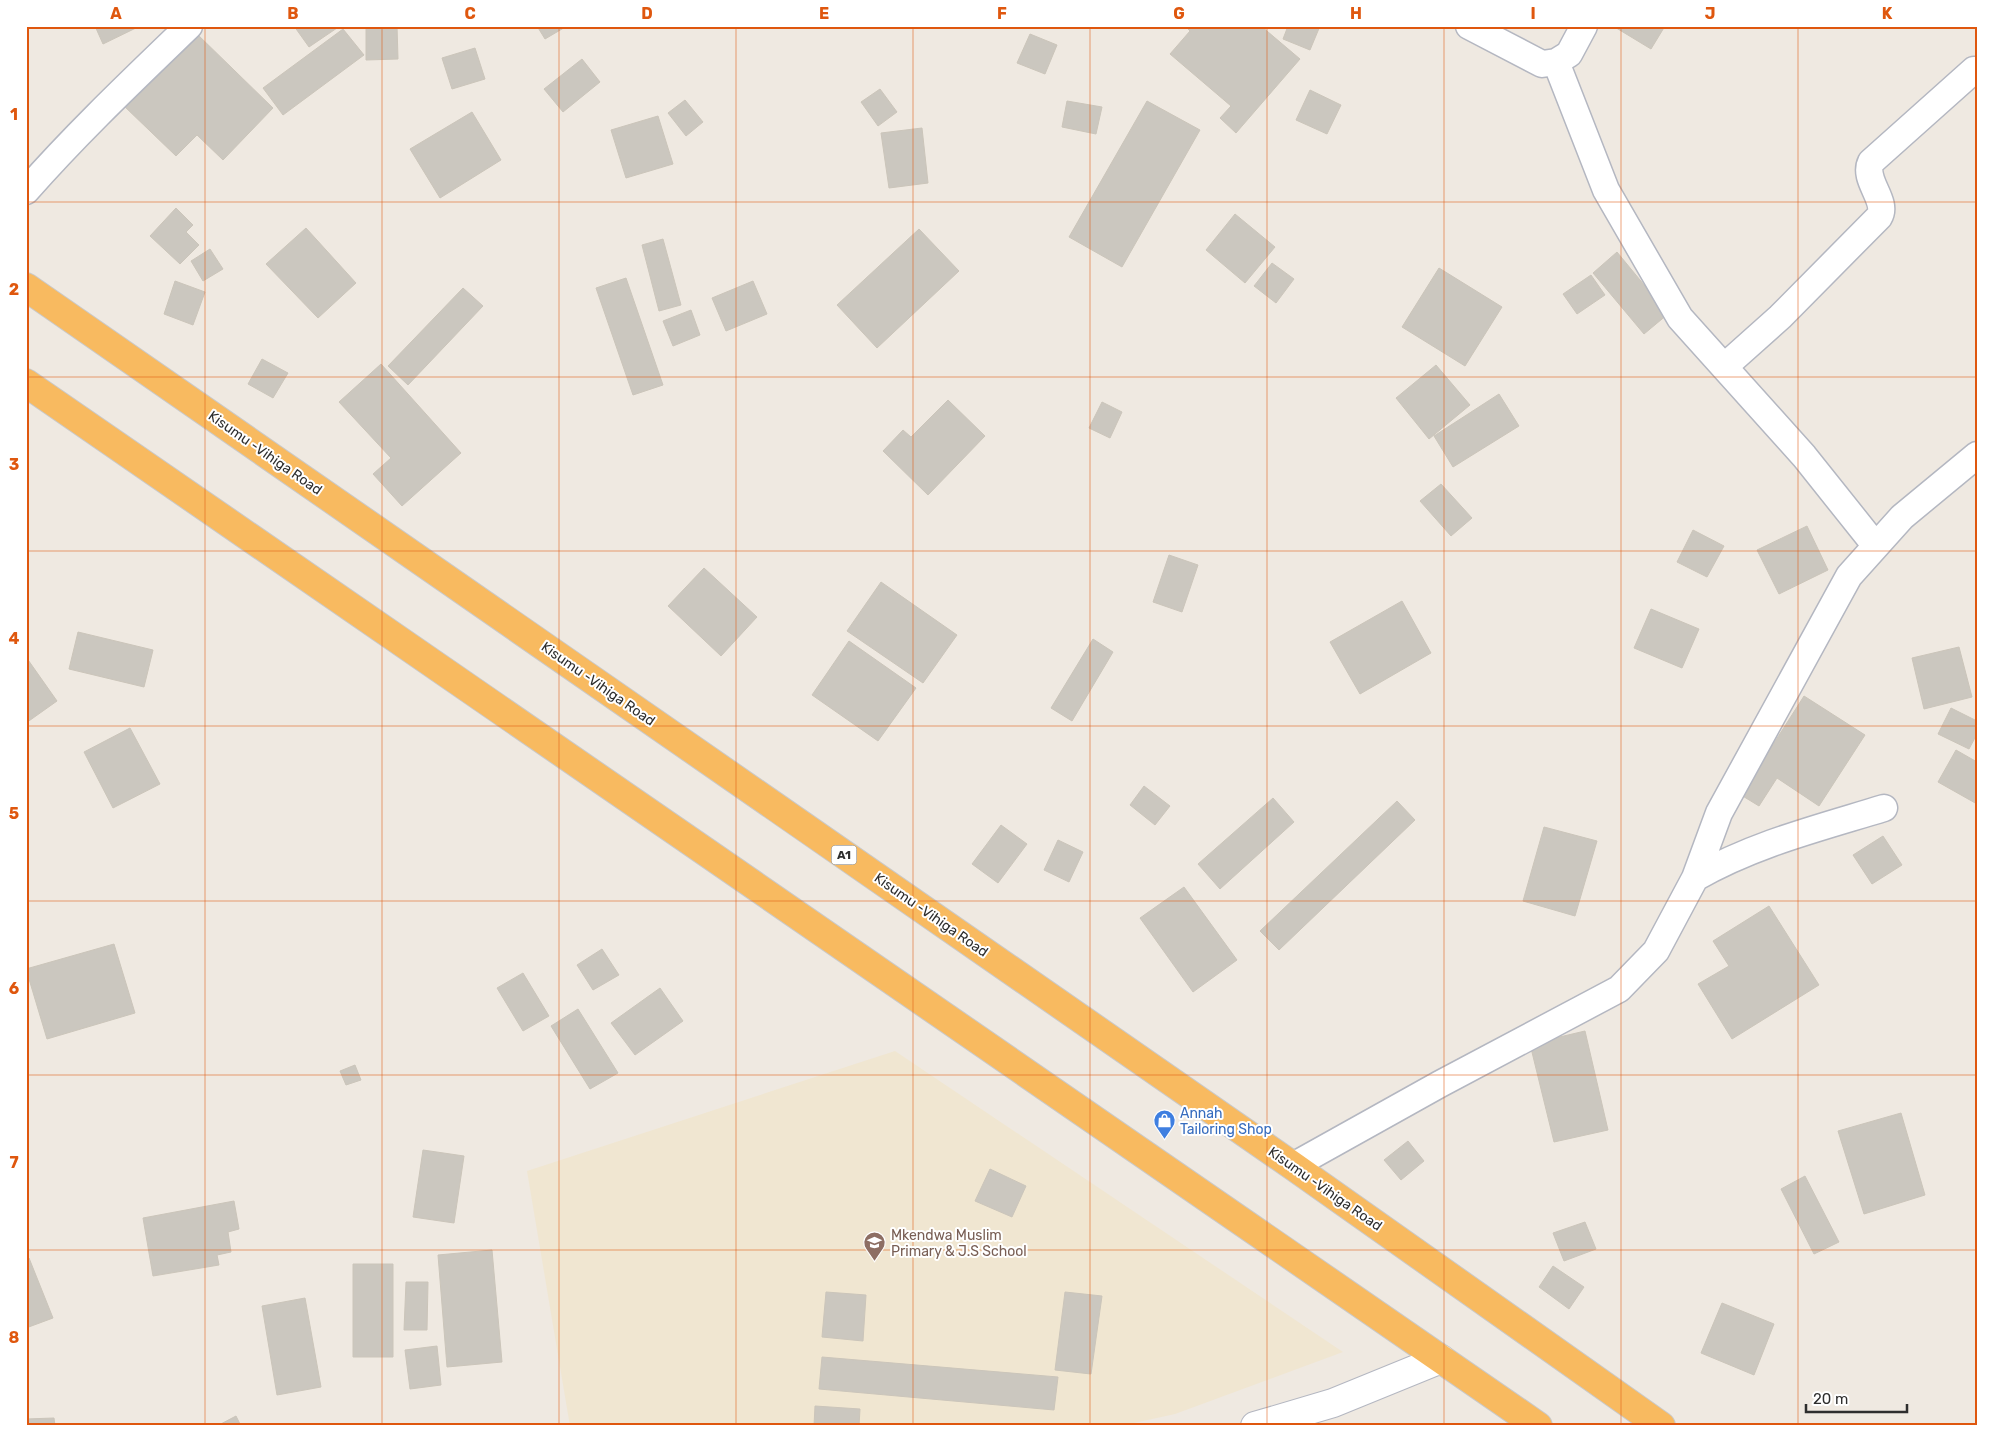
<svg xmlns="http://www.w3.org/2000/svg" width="2003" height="1452" font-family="Rubik,sans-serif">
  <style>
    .education { fill: #f0e6d1 }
    .building { fill: #cbc7bf; stroke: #cbc5ba }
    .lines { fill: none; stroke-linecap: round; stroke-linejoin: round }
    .minor-casing { stroke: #b4b7c1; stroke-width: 29 }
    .tertiary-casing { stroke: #b4b7c1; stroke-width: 30 }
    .trunk-casing { stroke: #c9c9c9; stroke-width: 30 }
    .minor { stroke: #fff; stroke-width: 26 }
    .tertiary { stroke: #fff; stroke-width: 28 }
    .trunk { stroke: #f8ba60; stroke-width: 28 }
    .grid { fill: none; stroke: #df570e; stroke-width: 1; stroke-opacity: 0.55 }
    .labels { text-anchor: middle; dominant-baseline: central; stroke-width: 4; stroke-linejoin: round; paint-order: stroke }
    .shield { fill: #fff; stroke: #6d6d6d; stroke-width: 1 }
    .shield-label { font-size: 12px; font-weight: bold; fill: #2e2e2e }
    .street-label { font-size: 14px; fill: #2e2e2e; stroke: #fff }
    .shop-label { font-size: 14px; fill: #366cbe; stroke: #fff; text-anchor: start }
    .education-label { font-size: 14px; fill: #785e54; stroke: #fff; text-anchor: start }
    .neatline { fill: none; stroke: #df570e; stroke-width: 2 }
    .grid-label { font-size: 16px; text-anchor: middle; font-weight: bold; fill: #df570e }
  </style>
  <rect width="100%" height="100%" fill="#efe9e1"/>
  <!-- education -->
  <path class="education" d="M 895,1051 L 1343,1352 L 1175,1414 L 1120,1426 L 570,1426 L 527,1171 Z"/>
  <!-- building -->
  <path class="building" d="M 95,26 L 140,26 L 103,44 Z
    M 294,26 L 336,26 L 337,28 L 309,47 Z
    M 366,26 L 397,26 L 398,59 L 366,60 Z
    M 537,26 L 567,26 L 545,39 Z
    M 1185,26 L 1261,26 L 1300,59 L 1236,133 L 1220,118 L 1231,106 L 1170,54 L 1190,31 Z
    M 1288,26 L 1320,26 L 1310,50 L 1283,39 Z
    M 1613,26 L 1665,26 L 1651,49 Z
    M 343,29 L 364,55 L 283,115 L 263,88 Z
    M 196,33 L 273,108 L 223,160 L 197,135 L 176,156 L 124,106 Z
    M 1030,34 L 1057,45 L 1045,74 L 1017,63 Z
    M 475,48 L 485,79 L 452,89 L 442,58 Z
    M 582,59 L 600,82 L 563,112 L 544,89 Z
    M 880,89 L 897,112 L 878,126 L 861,102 Z
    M 1310,90 L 1341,105 L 1327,134 L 1296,120 Z
    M 685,100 L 703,122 L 686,136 L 668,113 Z
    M 1067,101 L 1102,107 L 1096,134 L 1062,127 Z
    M 1147,101 L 1200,130 L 1122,267 L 1069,237 Z
    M 472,112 L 501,160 L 440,198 L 410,149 Z
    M 658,116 L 673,164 L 626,178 L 611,130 Z
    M 922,128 L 928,183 L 889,188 L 881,133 Z
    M 176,208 L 193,225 L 186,232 L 199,245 L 180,264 L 150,236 Z
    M 1235,214 L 1275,247 L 1245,283 L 1206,250 Z
    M 306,228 L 356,283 L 318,318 L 266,264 Z
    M 919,229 L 959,271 L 877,348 L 837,305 Z
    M 663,239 L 681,305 L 659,311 L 642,245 Z
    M 210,249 L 223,269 L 203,281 L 191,261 Z
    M 1617,252 L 1668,314 L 1644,334 L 1593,273 Z
    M 1272,263 L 1294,279 L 1276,303 L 1254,286 Z
    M 1439,268 L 1502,307 L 1465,366 L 1402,327 Z
    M 1591,275 L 1605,295 L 1577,314 L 1563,294 Z
    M 626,278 L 663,385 L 633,395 L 596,288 Z
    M 175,281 L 205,292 L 193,325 L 164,314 Z
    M 753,281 L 767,314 L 726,331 L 712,298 Z
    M 463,288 L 483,306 L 408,385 L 388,366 Z
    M 691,310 L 700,335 L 673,346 L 663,321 Z
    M 262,359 L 288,373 L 273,398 L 248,384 Z
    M 381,364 L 461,453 L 402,506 L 373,474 L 391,458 L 339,402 Z
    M 1436,365 L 1470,405 L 1429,439 L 1396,398 Z
    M 1499,394 L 1519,426 L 1453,467 L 1434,436 Z
    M 948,400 L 985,436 L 928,495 L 883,451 L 903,430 L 911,437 Z
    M 1102,402 L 1122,412 L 1110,438 L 1089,428 Z
    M 1441,484 L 1472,518 L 1451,536 L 1420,501 Z
    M 1807,526 L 1828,570 L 1779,594 L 1757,550 Z
    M 1693,530 L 1724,546 L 1707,577 L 1677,562 Z
    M 1169,555 L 1198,565 L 1182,612 L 1153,602 Z
    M 704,568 L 757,617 L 721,656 L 668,606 Z
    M 881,582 L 957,635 L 923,683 L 847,631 Z
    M 1402,601 L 1431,653 L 1360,694 L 1330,642 Z
    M 1651,609 L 1699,629 L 1682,668 L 1634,648 Z
    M 78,632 L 153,650 L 144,687 L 69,669 Z
    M 1093,639 L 1113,652 L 1072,721 L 1051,708 Z
    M 849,641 L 916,688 L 878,741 L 812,695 Z
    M 1959,647 L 1972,697 L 1924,709 L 1912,658 Z
    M 26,657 L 57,701 L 26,723 Z
    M 1804,696 L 1865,735 L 1819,806 L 1777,778 L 1759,806 L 1741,795 Z
    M 1951,708 L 1977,721 L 1977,734 L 1969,749 L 1938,734 Z
    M 130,728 L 160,784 L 113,808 L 84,752 Z
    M 1956,750 L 1977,762 L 1977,804 L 1938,782 Z
    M 1144,786 L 1170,806 L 1155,825 L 1130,805 Z
    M 1273,798 L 1294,822 L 1220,889 L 1198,864 Z
    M 1397,801 L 1415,820 L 1279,950 L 1260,931 Z
    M 1001,825 L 1027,844 L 998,883 L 972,864 Z
    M 1544,827 L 1597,841 L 1575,916 L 1523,901 Z
    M 1883,836 L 1902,865 L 1872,884 L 1853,855 Z
    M 1058,840 L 1083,852 L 1069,882 L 1044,870 Z
    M 1184,887 L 1237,960 L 1193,992 L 1140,918 Z
    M 1769,906 L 1819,985 L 1732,1039 L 1698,984 L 1729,966 L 1713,941 Z
    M 114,944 L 135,1013 L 47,1039 L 26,969 Z
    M 602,949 L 619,975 L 593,990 L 577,965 Z
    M 523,973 L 549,1016 L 523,1031 L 497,988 Z
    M 660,988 L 683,1021 L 635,1055 L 611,1023 Z
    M 578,1009 L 618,1073 L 590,1089 L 551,1026 Z
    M 1585,1031 L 1608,1130 L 1554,1142 L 1530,1044 Z
    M 355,1065 L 361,1080 L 346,1085 L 340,1071 Z
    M 1901,1113 L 1925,1195 L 1864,1214 L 1838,1131 Z
    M 1408,1141 L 1424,1161 L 1401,1180 L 1384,1160 Z
    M 423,1150 L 464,1156 L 454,1223 L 413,1217 Z
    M 990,1169 L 1026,1186 L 1012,1217 L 975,1201 Z
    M 1805,1176 L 1839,1242 L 1814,1254 L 1781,1189 Z
    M 234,1201 L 239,1229 L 228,1232 L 231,1252 L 217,1255 L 219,1265 L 153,1276 L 143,1218 Z
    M 1585,1222 L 1596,1249 L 1564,1261 L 1553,1233 Z
    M 492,1250 L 502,1362 L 447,1367 L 438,1255 Z
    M 29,1258 L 53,1318 L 26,1328 L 26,1259 Z
    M 353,1264 L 393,1264 L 393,1357 L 353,1357 Z
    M 1553,1266 L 1584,1287 L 1569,1309 L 1539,1287 Z
    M 406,1282 L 428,1282 L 427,1330 L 404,1330 Z
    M 826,1292 L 866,1295 L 863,1341 L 822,1337 Z
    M 1065,1292 L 1102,1296 L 1091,1374 L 1055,1370 Z
    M 305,1298 L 321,1387 L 277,1395 L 262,1306 Z
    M 1722,1303 L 1774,1324 L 1754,1375 L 1701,1353 Z
    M 437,1346 L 441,1385 L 410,1389 L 405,1350 Z
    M 822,1357 L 1058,1377 L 1054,1410 L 819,1389 Z
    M 815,1406 L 860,1409 L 859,1426 L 814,1426 Z
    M 236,1416 L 241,1426 L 217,1426 Z
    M 54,1418 L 55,1426 L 26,1426 L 26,1419 Z"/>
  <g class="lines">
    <defs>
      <path id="minor" d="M 1469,26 L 1542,64 L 1556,62 L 1569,54 L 1584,26
        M 1556,62 L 1606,190 L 1680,318 L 1804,456 L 1875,545
        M 26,191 C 77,133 133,80 189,26
        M 1724,367 L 1780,317 L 1879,217 C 1889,201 1862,180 1871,162 L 1974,70
        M 1695,878 C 1754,844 1819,828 1884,808
        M 1293,1166 L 1440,1084 L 1619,989 L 1656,951 L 1695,878 L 1719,813 L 1849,576 L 1902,517 L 1977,455"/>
      <path id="tertiary" d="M 1255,1426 L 1333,1403 L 1441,1359"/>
      <path id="trunk" d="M 26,287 L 1293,1166 L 1661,1426
        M 26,383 L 1538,1426"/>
    </defs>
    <!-- minor casing -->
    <use href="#minor" class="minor-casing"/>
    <!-- tertiary casing -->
    <use href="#tertiary" class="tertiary-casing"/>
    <!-- trunk casing -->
    <use href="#trunk" class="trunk-casing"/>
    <!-- minor -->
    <use href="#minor" class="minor"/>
    <!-- tertiary -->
    <use href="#tertiary" class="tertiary"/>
    <!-- trunk -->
    <use href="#trunk" class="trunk"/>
  </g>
  <!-- grid -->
  <path class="grid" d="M 205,26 L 205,1426M 382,26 L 382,1426M 559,26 L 559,1426M 736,26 L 736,1426M 913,26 L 913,1426M 1090,26 L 1090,1426M 1267,26 L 1267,1426M 1444,26 L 1444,1426M 1621,26 L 1621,1426M 1798,26 L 1798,1426M 26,202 L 1977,202M 26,377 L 1977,377M 26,551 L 1977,551M 26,726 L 1977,726M 26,901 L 1977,901M 26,1075 L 1977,1075M 26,1250 L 1977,1250"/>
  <!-- icons -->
  <defs>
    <symbol id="shop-pin" viewBox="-11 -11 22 30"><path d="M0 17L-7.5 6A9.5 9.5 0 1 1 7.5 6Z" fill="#3f7fe0" stroke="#fff"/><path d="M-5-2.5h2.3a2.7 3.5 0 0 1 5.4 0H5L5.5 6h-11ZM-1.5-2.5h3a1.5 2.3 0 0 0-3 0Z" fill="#fff"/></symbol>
    <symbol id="school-pin" viewBox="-11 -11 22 30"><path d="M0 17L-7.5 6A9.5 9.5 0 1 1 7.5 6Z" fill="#8d6e63" stroke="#fff"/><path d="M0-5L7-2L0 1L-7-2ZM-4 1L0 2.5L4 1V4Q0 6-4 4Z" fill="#fff"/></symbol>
  </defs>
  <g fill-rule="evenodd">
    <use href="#shop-pin" x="1152" y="1108" width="25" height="34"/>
    <use href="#school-pin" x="862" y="1230" width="25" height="34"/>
  </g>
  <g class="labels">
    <!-- shield labels -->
    <rect class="shield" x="831.5" y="845.5" width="25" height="19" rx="4"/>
    <g class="shield-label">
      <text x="844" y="855">A1</text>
    </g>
    <!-- street labels -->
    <g class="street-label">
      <text transform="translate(265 453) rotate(35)">Kisumu -Vihiga Road</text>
      <text transform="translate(598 684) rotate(35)">Kisumu -Vihiga Road</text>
      <text transform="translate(931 915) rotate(35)">Kisumu -Vihiga Road</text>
      <text transform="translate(1325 1189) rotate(35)">Kisumu -Vihiga Road</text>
    </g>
    <!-- shop labels -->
    <g class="shop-label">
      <text x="1180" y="1113">Annah<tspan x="1180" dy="16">Tailoring Shop</tspan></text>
    </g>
    <!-- education labels -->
    <g class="education-label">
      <text x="891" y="1235">Mkendwa Muslim<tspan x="891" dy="16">Primary &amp; J.S School</tspan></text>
    </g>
  </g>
  <!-- border -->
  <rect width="2003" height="1452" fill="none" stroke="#ffffff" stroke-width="55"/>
  <!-- scale -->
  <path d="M1806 1404v8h101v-8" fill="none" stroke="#2e2e2e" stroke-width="2.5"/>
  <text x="1813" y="1404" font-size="15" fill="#2e2e2e" stroke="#ffffff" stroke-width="4" paint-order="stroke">20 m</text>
  <rect x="28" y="28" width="1948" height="1396" class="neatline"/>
  <g class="grid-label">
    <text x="116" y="19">A</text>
    <text x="293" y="19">B</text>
    <text x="470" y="19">C</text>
    <text x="647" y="19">D</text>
    <text x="824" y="19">E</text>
    <text x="1002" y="19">F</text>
    <text x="1179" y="19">G</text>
    <text x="1356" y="19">H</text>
    <text x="1533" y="19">I</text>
    <text x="1710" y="19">J</text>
    <text x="1887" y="19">K</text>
    <text x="14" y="120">1</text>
    <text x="14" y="295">2</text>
    <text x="14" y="470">3</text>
    <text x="14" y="644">4</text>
    <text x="14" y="819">5</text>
    <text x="14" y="994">6</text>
    <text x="14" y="1168">7</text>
    <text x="14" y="1343">8</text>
  </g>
</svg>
